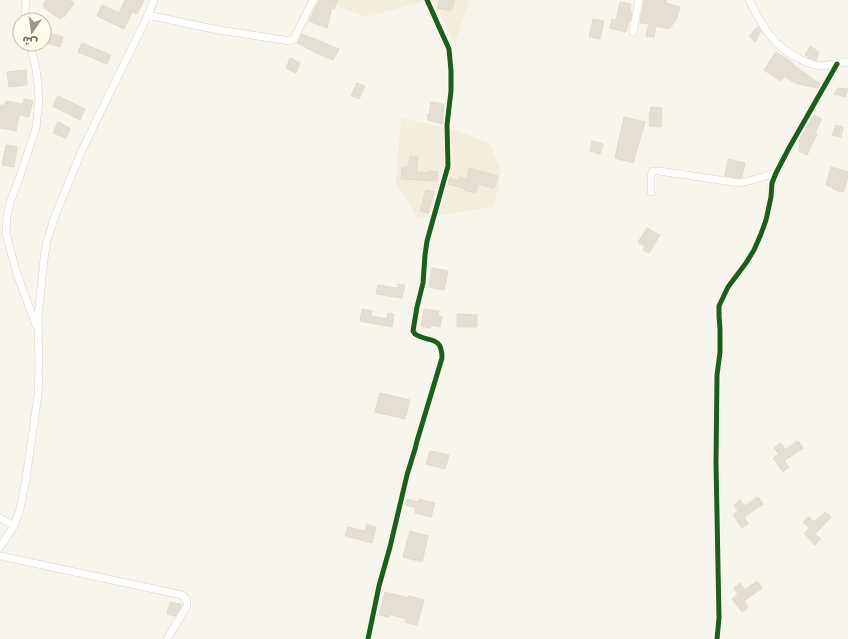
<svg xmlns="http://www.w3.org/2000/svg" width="848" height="639" font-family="Signika,'Noto Sans Arabic',sans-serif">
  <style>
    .residential { fill: #f2eddc }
    .building { fill: #e4ded3; stroke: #e0dace }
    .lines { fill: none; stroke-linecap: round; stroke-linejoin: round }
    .street-casing { stroke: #d6d2ca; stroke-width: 8 }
    .street { stroke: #fefefc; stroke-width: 7 }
    .cycleway-casing { stroke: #fffbed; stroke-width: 8 }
    .cycleway { stroke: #1b5e20; stroke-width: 5 }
  </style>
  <rect width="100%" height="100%" fill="#f7f5ec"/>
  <!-- residential -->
  <path class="residential" d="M 339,0 L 429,0 L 366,17 L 337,6 Z
    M 433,0 L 469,0 L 455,44 Z
    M 401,118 L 455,130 L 490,144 L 501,171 L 494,207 L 418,218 L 396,183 Z"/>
  <!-- building -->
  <path class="building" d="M 47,0 L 69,0 L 74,3 L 64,17 L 62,16 L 60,19 L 44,8 L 44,2 L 46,1 Z
    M 125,0 L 144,0 L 137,14 L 132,12 L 124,29 L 97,16 L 102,5 L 119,13 Z
    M 319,0 L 338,0 L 334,9 L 332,8 L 327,28 L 309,21 Z
    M 440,0 L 455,0 L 451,11 L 437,8 Z
    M 644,0 L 666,0 L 666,3 L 680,7 L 676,20 L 669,29 L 656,26 L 654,37 L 646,36 L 649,24 L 640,23 Z
    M 620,2 L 631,4 L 630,11 L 632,12 L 630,21 L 629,21 L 626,32 L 610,28 L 612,19 L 616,20 Z
    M 593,19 L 604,21 L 600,39 L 589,37 Z
    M 758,26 L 761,31 L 755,42 L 749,36 Z
    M 44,31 L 63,37 L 60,47 L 44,42 Z
    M 302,34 L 339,49 L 333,60 L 314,52 L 304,47 L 305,46 L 297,43 Z
    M 82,43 L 111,55 L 107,64 L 78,52 Z
    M 810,46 L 819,52 L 816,60 L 809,58 L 805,55 Z
    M 776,52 L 793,63 L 792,64 L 820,84 L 817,88 L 795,83 L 784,76 L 781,81 L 764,70 Z
    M 290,58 L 300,63 L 296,73 L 286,68 Z
    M 26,70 L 27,85 L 9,87 L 7,72 Z
    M 357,83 L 365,86 L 359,99 L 351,96 Z
    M 838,88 L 848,89 L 845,97 L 834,94 Z
    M 58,96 L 85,109 L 80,120 L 53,106 Z
    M 24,99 L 33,101 L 29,117 L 19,115 L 16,131 L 0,128 L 0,111 L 1,105 L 5,105 L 6,101 L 23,104 Z
    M 431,102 L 444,104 L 442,124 L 428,120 L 427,114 L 429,115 Z
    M 651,107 L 662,108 L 661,127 L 650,126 L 649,116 Z
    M 814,115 L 822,119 L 815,133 L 817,134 L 807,155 L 799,151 L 800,142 L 799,141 Z
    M 624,117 L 645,122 L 633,163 L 615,158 Z
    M 58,122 L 70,128 L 66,138 L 53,133 Z
    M 836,125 L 843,127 L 841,137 L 832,135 Z
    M 592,141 L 603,144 L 600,154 L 590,151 Z
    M 6,145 L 17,147 L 14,167 L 2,165 Z
    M 410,156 L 418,157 L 416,172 L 429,173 L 429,171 L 438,172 L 437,181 L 401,179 L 402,167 L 408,167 Z
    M 728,159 L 745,163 L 742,177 L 739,178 L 725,176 Z
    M 831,167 L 848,172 L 848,180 L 847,180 L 844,191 L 842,192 L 838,191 L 832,188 L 832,187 L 826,185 Z
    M 469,168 L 498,176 L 494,188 L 478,184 L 476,193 L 464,190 L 465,189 L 448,184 L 450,178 L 459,181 L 460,177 L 467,179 Z
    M 426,190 L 434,192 L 428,213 L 420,211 Z
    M 647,228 L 660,235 L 649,253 L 643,250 L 645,246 L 638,242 Z
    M 432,268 L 448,271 L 444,290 L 429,287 Z
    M 398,284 L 405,285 L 402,298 L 376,294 L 378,285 L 397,288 Z
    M 362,309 L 372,311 L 371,316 L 387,319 L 388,313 L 394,314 L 392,327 L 360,321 Z
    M 424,309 L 439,311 L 438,316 L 442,317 L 440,327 L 431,325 L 430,328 L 421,326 Z
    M 457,314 L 477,315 L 477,327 L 457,327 Z
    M 380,393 L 410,400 L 405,419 L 375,412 Z
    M 798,441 L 803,448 L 784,461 L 789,467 L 783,472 L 773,458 L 779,454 L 774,448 L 781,443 L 785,450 Z
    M 430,451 L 449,455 L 445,469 L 426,464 Z
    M 758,497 L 763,504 L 744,517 L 748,524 L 742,528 L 733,515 L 738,511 L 734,505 L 740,500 L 745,506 Z
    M 407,499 L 418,502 L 419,499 L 435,503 L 431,517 L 415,513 L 416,508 L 405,505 Z
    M 825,512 L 831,517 L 815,534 L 821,539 L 815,545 L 804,533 L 809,528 L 803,522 L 809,517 L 814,522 Z
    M 367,524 L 376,527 L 372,543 L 345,536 L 348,527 L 365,531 Z
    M 410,531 L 428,536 L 422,562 L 403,557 Z
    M 757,581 L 762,588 L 744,601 L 748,607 L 742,612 L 732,599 L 738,594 L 734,588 L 740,583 L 745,590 Z
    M 385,592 L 408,598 L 409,596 L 424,600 L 417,625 L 405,622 L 406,619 L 389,614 L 389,617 L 379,615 Z
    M 170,602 L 181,604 L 181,607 L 175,616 L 167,614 Z"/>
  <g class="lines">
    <defs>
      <path id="street" d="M 749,0 C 763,26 772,46 800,59 C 807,63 813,65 821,66 C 830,66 839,62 848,62
        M 148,15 L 213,29 L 290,41 L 294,39 L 313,0
        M 25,20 L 25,8 L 26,0
        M 633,32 L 639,0
        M 30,44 L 36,69 L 38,84 L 39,99 L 36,128 L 19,179 L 10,202 L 7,216 L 6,234 L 17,274 L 36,325
        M 651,192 L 651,175 L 653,171 L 659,171 L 739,183 C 752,181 763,176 776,173
        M 0,518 L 14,526
        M 0,547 L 14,526 L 20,509 L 26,479 L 38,395 L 39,370 L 38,317 L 44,259 L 47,241 L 55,216 L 82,150 L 148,15 L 154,0
        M 0,556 L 182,595 L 186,598 L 187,603 L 187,606 L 167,639
        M 368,639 L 379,586 L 390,547 L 407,475 L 415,449 L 417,441 L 442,358 C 442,335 429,343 415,334 L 413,331 L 417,307 L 423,283 L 425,255 L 427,241 L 448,166 L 447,125 L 451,91 L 451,71 L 449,49 L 427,0
        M 717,639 L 719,618 L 716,463 L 717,375 L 720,352 L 720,329 L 719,316 L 719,306 L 728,287 L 746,263 L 754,250 L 761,234 L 766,220 L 771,197 L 772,183 L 776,173 L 789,148 L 837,64"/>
    </defs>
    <!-- street casing -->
    <use href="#street" class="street-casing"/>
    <!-- street -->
    <use href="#street" class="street"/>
    <defs>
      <path id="cycleway" d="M 368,639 L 379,586 L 390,547 L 407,475 L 415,449 L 417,441 L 442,358 C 442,335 429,343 415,334 L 413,331 L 417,307 L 423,283 L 425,255 L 427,241 L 448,166 L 447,125 L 451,91 L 451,71 L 449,49 L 427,0
        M 717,639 L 719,618 L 716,463 L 717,375 L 720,352 L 720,329 L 719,316 L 719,306 L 728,287 L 746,263 L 754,250 L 761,234 L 766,220 L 771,197 L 772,183 L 776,173 L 789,148 L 837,64"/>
    </defs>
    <!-- cycleway casing -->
    <use href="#cycleway" class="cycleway-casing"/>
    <!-- cycleway -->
    <use href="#cycleway" class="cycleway"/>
  </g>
  <!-- north arrow -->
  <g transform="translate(32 32) rotate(193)"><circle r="19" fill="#fffbed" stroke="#c8beac"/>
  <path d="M0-3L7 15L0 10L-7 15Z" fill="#a39683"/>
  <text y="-6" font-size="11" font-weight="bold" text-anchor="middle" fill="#76634b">ش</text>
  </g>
</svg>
